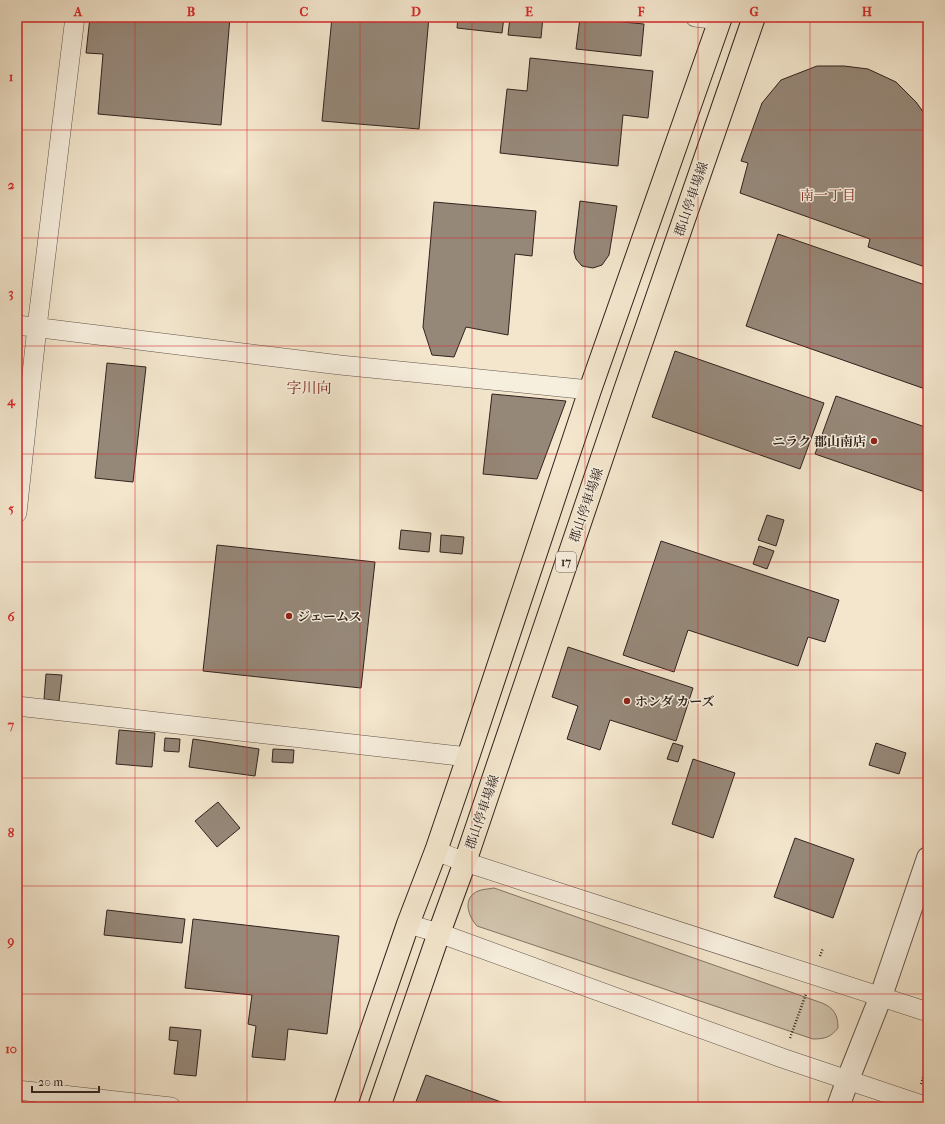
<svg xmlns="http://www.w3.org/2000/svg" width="945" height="1124" font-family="'IM FELL French Canon','Noto Serif JP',serif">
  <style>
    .green { fill: #d2c5af; stroke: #827466 }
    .building { fill: #968879; stroke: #31231e }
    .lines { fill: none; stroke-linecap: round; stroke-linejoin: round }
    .minor-casing { stroke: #62544a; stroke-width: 20 }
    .tertiary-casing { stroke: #62544a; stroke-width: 24 }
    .primary-casing { stroke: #31231e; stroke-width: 24 }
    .path { stroke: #31231e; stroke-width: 2.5; stroke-dasharray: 1 2; stroke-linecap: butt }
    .minor { stroke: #f7efde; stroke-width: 19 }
    .tertiary { stroke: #f7efde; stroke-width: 22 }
    .primary { stroke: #f3e6cd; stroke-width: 22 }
    .grid { fill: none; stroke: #d62828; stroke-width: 1; stroke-opacity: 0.55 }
    .poi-dot { fill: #8f2418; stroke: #f7efde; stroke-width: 1.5 }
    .labels { text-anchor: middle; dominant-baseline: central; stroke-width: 3; stroke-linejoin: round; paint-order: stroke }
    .shield { fill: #f7efde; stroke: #6c6058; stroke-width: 1 }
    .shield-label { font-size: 12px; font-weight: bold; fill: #31231e }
    .street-label { font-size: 13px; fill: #31231e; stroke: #f7efde }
    .poi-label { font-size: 13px; font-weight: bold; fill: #31231e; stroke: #f7efde; text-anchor: start }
    .neighbourhood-label { font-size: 14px; fill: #7a1f14; stroke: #f7efde }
    .quarter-label { font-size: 15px; fill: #7a1f14; stroke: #f7efde }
    .neatline { fill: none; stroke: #d62828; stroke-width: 1.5 }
    .grid-label { font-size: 13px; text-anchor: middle; font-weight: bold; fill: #d62828 }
  </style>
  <rect width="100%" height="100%" fill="#f3e6cd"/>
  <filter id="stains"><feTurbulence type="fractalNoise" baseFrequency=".005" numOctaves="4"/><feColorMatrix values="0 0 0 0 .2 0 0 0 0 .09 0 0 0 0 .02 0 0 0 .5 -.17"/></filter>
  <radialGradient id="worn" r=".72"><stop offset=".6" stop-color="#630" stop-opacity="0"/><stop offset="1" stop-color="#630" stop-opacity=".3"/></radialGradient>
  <!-- green -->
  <path class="green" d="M 494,888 L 822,1003 C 834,1008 838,1015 838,1028 C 831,1037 825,1039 813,1039 L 477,926 C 468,916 462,898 478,891 C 483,889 489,889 494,888 Z"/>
  <!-- building -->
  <path class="building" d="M 90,17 L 230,17 L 221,125 L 98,114 L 103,54 L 86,53 Z
    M 332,17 L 429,17 L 419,129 L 322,121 Z
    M 458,17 L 504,17 L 502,33 L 457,28 Z
    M 510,17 L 543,17 L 541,38 L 508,35 Z
    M 580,18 L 644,24 L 641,56 L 576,49 Z
    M 530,58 L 653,71 L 648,118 L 623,115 L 618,166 L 500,153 L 507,89 L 527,91 Z
    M 817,66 L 844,66 L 868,69 L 896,82 L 916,102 L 924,113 L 928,122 L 928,268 L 868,247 L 870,239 L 740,193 L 748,163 L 741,161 L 762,103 L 781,80 Z
    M 580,201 L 617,206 L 609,255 L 602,265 L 593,268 L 582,266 L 576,259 L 574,252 Z
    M 434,202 L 536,211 L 532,256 L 515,254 L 508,335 L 466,327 L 454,357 L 432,355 L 423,327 Z
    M 778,234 L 928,286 L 928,390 L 746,326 Z
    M 675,351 L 824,403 L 800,469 L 652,417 Z
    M 107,363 L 146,367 L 133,482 L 95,478 Z
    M 492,394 L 566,401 L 537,479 L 483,474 Z
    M 836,396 L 928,428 L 928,493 L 815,454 Z
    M 767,515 L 784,520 L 776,546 L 758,540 Z
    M 401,530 L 431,533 L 429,552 L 399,549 Z
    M 441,535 L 464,537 L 462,554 L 440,552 Z
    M 661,541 L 839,600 L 825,642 L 808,637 L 798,666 L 688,630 L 674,672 L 623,655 Z
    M 217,545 L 375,562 L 361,688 L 203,671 Z
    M 759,546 L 774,551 L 767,569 L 753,564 Z
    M 568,647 L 693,688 L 676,741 L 610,720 L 600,750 L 567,739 L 578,706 L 552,697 Z
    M 46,674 L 62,675 L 59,701 L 44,699 Z
    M 119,730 L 155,733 L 152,767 L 116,764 Z
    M 165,738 L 180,739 L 179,752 L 164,751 Z
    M 193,739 L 259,749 L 255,776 L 189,767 Z
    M 673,743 L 683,746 L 678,762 L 667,759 Z
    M 876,743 L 906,753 L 899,774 L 869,765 Z
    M 273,749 L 294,750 L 293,763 L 272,762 Z
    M 693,759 L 735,773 L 713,838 L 672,824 Z
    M 218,802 L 240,828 L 217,847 L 195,821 Z
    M 795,838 L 854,859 L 833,918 L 774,897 Z
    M 107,910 L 185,919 L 182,943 L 104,935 Z
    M 193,919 L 339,936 L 327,1034 L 288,1029 L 285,1060 L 252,1057 L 256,1026 L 248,1024 L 252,995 L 185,988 Z
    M 170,1027 L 201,1030 L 196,1076 L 174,1074 L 178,1041 L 169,1040 Z
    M 426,1075 L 515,1107 L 414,1107 Z"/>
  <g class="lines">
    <defs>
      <path id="minor" d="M 695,17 L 720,20
        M 17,325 L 340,365 L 590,390
        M 17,513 L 37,327 L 75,17
        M 17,706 L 468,757
        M 436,851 L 465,862 L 928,1012
        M 408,924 L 439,933 L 782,1058 L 928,1107
        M 17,1090 L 171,1107"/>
      <path id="tertiary" d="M 838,1107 L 848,1079 L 881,996 L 928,858"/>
      <path id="primary" d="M 345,1107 L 408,924 L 436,851 L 468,757 L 590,390 L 721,17
        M 379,1107 L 439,933 L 465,862 L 627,384 L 754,17"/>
    </defs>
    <!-- minor casing -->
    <use href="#minor" class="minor-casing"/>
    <!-- tertiary casing -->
    <use href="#tertiary" class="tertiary-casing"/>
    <!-- primary casing -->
    <use href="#primary" class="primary-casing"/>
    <!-- path -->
    <path class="path" d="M 820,956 L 823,948
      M 790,1038 L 806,994
      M 921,1084 L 928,1063"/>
    <!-- minor -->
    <use href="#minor" class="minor"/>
    <!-- tertiary -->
    <use href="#tertiary" class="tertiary"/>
    <!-- primary -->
    <use href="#primary" class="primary"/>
  </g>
  <!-- grid -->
  <path class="grid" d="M 135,17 L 135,1107M 247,17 L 247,1107M 360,17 L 360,1107M 472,17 L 472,1107M 585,17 L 585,1107M 698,17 L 698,1107M 810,17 L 810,1107M 17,130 L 928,130M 17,238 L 928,238M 17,346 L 928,346M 17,454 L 928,454M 17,562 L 928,562M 17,670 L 928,670M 17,778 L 928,778M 17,886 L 928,886M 17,994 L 928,994"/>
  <!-- markers -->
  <g class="poi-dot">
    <circle cx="874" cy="441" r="4"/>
    <circle cx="289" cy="616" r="4"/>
    <circle cx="627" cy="701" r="4"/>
  </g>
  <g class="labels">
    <!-- shield labels -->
    <rect class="shield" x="556" y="552" width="20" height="20" rx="3"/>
    <g class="shield-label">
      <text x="566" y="562">17</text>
    </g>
    <!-- street labels -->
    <g class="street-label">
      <text transform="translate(691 199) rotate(-71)">郡山停車場線</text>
      <text transform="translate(586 505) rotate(-71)">郡山停車場線</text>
      <text transform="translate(482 812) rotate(-71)">郡山停車場線</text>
    </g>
    <!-- poi labels -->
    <g class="poi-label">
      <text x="866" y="441" text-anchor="end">ニラク 郡山南店</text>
      <text x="297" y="616">ジェームス</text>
      <text x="635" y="701">ホンダ カーズ</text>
    </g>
    <!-- neighbourhood labels -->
    <g class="neighbourhood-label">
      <text x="828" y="195">南一丁目</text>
    </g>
    <!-- quarter labels -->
    <g class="quarter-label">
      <text x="309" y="388">字川向</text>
    </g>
  </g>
  <!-- margin -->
  <rect width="945" height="1124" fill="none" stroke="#f3e6cd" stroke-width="44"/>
  <!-- scale -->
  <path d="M32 1086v6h67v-6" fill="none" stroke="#31231e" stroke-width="2"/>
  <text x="38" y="1086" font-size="12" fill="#31231e" stroke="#f7efde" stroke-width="3" paint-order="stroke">20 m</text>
  <rect x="22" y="22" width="901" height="1080" class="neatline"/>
  <g class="grid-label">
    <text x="78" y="16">A</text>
    <text x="191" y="16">B</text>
    <text x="304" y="16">C</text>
    <text x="416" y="16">D</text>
    <text x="529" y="16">E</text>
    <text x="641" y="16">F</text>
    <text x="754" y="16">G</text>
    <text x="867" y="16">H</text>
    <text x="11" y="81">1</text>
    <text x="11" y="189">2</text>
    <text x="11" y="297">3</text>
    <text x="11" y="405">4</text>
    <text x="11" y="513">5</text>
    <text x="11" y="621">6</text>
    <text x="11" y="729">7</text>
    <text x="11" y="837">8</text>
    <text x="11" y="945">9</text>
    <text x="11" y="1053">10</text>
  </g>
  <rect width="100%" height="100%" filter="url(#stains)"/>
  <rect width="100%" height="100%" fill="url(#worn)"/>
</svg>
